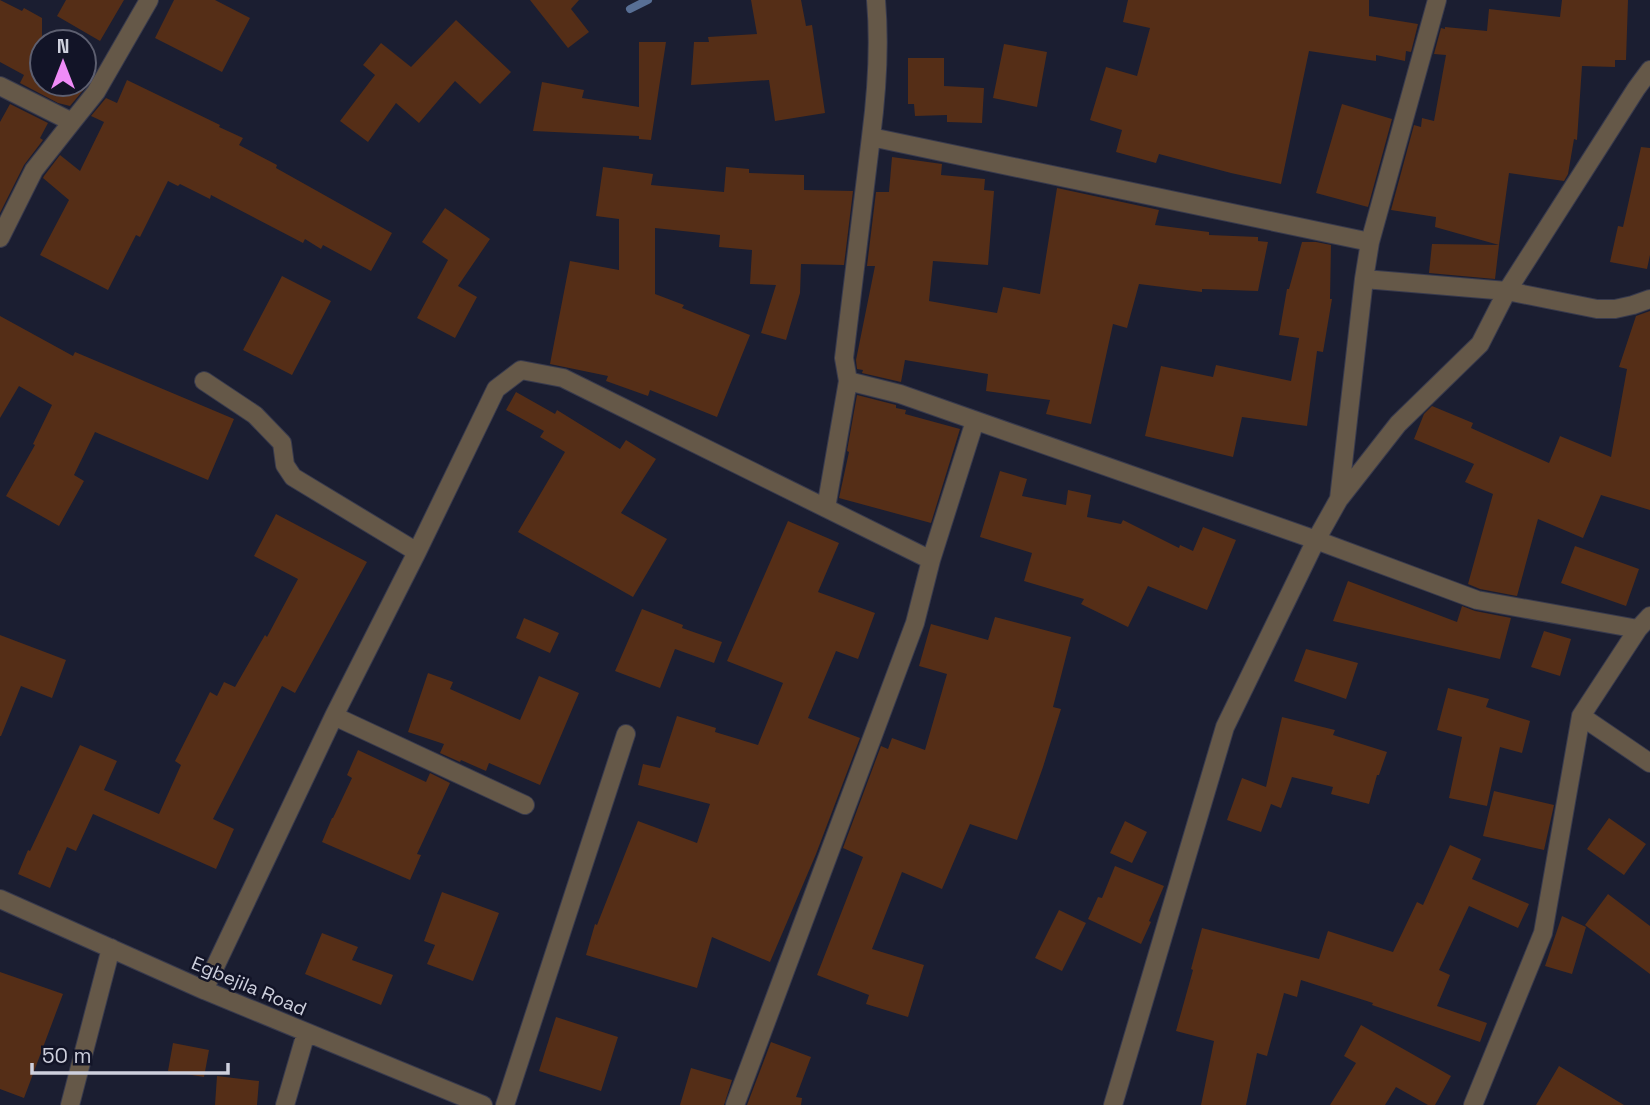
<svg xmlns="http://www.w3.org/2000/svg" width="1650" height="1105" font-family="'Space Grotesk',sans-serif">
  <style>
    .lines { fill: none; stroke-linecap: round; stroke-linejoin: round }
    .stream { stroke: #586f95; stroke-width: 8 }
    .building { fill: #552e17 }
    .minor-casing { stroke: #383a4d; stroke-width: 20 }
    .minor { stroke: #655848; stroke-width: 18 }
    .labels { text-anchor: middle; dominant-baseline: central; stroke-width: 5; stroke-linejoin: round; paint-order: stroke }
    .street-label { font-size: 19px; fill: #ced0dd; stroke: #121427 }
  </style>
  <rect width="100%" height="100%" fill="#1b1e31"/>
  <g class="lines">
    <!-- stream -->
    <path class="stream" d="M 630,9 L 648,0"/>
  </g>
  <!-- building -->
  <path class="building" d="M 0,0 L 22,11 L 24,8 L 42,18 L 42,84 L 76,84 L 85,88 L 70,106 L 58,103 L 20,83 L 24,75 L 0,62 Z
    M 66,0 L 124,0 L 100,41 L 57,16 Z
    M 174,0 L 215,0 L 250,18 L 222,72 L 155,38 Z
    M 530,0 L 579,0 L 571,9 L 589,32 L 568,48 Z
    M 751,0 L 801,0 L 806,26 L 812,25 L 825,113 L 775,121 L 769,80 L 691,85 L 694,42 L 709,42 L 708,37 L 757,34 Z
    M 1128,0 L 1369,0 L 1369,16 L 1418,24 L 1411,52 L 1406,51 L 1405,61 L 1376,55 L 1376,61 L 1309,51 L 1281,184 L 1231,173 L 1159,154 L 1156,163 L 1116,152 L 1122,130 L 1090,120 L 1106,67 L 1137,76 L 1150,28 L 1123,22 Z
    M 1562,0 L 1628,0 L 1626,60 L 1615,60 L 1615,67 L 1582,66 L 1577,140 L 1574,139 L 1568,174 L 1564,181 L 1509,173 L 1499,245 L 1435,227 L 1436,217 L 1391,210 L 1414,125 L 1421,127 L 1422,118 L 1434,121 L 1446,55 L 1434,54 L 1441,28 L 1445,29 L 1445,27 L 1487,31 L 1489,9 L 1560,17 Z
    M 456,20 L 511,72 L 480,104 L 455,81 L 419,123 L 396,103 L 368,142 L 340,121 L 375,75 L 363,65 L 381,43 L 411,67 Z
    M 639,42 L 666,42 L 651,140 L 639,139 L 639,136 L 533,131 L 542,82 L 584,90 L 582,98 L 639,107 Z
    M 1004,44 L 1047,52 L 1037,107 L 993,98 Z
    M 908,58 L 944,58 L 944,86 L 984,88 L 982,123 L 947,122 L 947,115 L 915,116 L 914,104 L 908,104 Z
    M 127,80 L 220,125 L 219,127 L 243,138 L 239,145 L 277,165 L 276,168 L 392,233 L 371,271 L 323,245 L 321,249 L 305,239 L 303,243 L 211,195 L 210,199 L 180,184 L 178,186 L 168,181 L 140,237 L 136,235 L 108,290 L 40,255 L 69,200 L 43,178 L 44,176 L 60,155 L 80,171 L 104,122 L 91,116 L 106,98 L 117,103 Z
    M 10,104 L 48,123 L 40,138 L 43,140 L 24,165 L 0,213 L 0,122 Z
    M 1342,104 L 1392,119 L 1368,207 L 1316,193 Z
    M 1641,147 L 1650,148 L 1650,255 L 1647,269 L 1610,262 L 1618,226 L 1623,227 Z
    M 892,157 L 942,164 L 941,175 L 985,179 L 984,190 L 994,191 L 988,265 L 933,261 L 929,301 L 997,313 L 1003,287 L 1040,294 L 1057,188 L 1159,210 L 1155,225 L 1209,232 L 1209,235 L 1258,237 L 1258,241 L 1268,242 L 1258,291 L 1202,289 L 1202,292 L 1139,284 L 1127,328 L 1113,324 L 1091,424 L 1046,414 L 1050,400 L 986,391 L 988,374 L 905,360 L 901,382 L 862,373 L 863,370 L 857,369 L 856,360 L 875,266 L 867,266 L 876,192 L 889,192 Z
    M 603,167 L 653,174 L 651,185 L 724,192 L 726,167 L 749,169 L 749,173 L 804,175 L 804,190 L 853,191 L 844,265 L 801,264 L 800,293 L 786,340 L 761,333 L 776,285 L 750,284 L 752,250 L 719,247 L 720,235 L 655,228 L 655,294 L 684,305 L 682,308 L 750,335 L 717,417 L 650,390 L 648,396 L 606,381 L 608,376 L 550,364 L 570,261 L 619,270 L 619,219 L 596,216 Z
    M 445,208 L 490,239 L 458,286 L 477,297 L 455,338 L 417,318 L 448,260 L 422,242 Z
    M 1302,242 L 1316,242 L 1331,245 L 1330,299 L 1332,299 L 1323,352 L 1317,351 L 1307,426 L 1242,417 L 1233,457 L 1145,436 L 1161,366 L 1213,377 L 1216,365 L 1291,381 L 1299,338 L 1279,335 L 1287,289 L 1289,289 Z
    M 1432,244 L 1499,245 L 1495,279 L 1429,273 Z
    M 282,276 L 331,301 L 292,375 L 243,350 Z
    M 1650,311 L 1650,510 L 1601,495 L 1583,538 L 1538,519 L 1517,596 L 1480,589 L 1468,584 L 1493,494 L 1465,482 L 1474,464 L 1414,439 L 1424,414 L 1432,406 L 1473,423 L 1471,428 L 1549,463 L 1560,436 L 1611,457 L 1627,369 L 1619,367 L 1636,316 Z
    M 0,316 L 73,356 L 75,352 L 234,419 L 208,480 L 95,432 L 74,475 L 84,481 L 59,526 L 6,496 L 35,445 L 33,444 L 52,405 L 19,386 L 0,418 Z
    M 516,392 L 555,414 L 557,410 L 620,449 L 626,440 L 656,459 L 621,513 L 667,539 L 633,597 L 518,532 L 565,452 L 540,437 L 544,431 L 506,410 Z
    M 857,395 L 896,405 L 896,408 L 906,410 L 905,414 L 960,429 L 931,523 L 839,498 L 849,452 L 847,451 Z
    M 1000,471 L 1027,479 L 1022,496 L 1066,505 L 1068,490 L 1091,495 L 1087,517 L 1121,524 L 1123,520 L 1179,548 L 1180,545 L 1193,551 L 1203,527 L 1236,540 L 1207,610 L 1148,586 L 1128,627 L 1081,604 L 1084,599 L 1024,581 L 1032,553 L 980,537 Z
    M 276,514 L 367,562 L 295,693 L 282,686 L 213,819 L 234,829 L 216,869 L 93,814 L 76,851 L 67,847 L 50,888 L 18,874 L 28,850 L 30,851 L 80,745 L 117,761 L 104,790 L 159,814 L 181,765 L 175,761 L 210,692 L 217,696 L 224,682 L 235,687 L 265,635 L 267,637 L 298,579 L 254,556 Z
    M 788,521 L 839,543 L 818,592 L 875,613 L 858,659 L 836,651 L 808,718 L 860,738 L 816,854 L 770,962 L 712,937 L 697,988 L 586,955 L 595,924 L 597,925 L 638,821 L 697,843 L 710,804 L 638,785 L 643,764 L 660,768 L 677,716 L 716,728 L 715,732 L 758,745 L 783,683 L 727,661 Z
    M 1575,546 L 1639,569 L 1626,606 L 1561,583 Z
    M 1348,581 L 1457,622 L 1462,606 L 1475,611 L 1511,618 L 1500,659 L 1333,621 Z
    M 642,609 L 683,625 L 682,628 L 722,642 L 714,663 L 675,649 L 660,688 L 615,671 Z
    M 995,617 L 1071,637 L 1053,707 L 1061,709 L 1043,767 L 1017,840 L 970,824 L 942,889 L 902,872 L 872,949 L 924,965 L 908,1017 L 866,1004 L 869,995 L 817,975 L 863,857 L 843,848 L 881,746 L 888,749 L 892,738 L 925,750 L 947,674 L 919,666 L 931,624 L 988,640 Z
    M 524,618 L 559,633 L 550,653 L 516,638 Z
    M 1544,631 L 1571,639 L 1560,676 L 1531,667 Z
    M 0,635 L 66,660 L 52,698 L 21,686 L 1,736 L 0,736 Z
    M 1306,649 L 1358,663 L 1346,699 L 1294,681 Z
    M 428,673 L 453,682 L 450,689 L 520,720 L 539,676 L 579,693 L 540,785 L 489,763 L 486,771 L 461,760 L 460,762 L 440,753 L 444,744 L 408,732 Z
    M 1448,688 L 1489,699 L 1486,707 L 1530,721 L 1522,753 L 1500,747 L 1487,806 L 1449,798 L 1462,737 L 1437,730 Z
    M 1282,717 L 1335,730 L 1333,735 L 1387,752 L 1379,775 L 1377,775 L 1369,804 L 1331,794 L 1333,787 L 1292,777 L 1281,808 L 1271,804 L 1261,832 L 1227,820 L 1242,778 L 1266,787 Z
    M 358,750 L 426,782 L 430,773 L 450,783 L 417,854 L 421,855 L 410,880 L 322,842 L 332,818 L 333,818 L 352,778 L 347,775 Z
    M 1494,791 L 1554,805 L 1544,850 L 1483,836 Z
    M 1609,818 L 1646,844 L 1624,875 L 1587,849 Z
    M 1125,821 L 1147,832 L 1132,863 L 1110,853 Z
    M 1450,845 L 1481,859 L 1472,879 L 1529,904 L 1518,928 L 1469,906 L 1439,970 L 1450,975 L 1437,1006 L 1487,1023 L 1480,1042 L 1372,1005 L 1373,1003 L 1301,980 L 1297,997 L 1284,993 L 1267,1056 L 1257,1053 L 1246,1105 L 1201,1105 L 1214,1041 L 1176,1031 L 1193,970 L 1191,969 L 1202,928 L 1319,959 L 1328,931 L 1393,952 L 1417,902 L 1423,905 Z
    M 1115,866 L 1164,886 L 1149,921 L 1151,922 L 1141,944 L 1088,919 L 1098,897 L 1102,898 Z
    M 442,892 L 499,913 L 473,981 L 427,964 L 435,945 L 424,941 Z
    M 1608,894 L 1650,926 L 1650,974 L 1585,925 Z
    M 1059,910 L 1086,923 L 1062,971 L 1035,958 Z
    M 1562,916 L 1586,927 L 1572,974 L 1545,966 Z
    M 322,933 L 358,947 L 352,960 L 393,975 L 381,1005 L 305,974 Z
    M 0,972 L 63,994 L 24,1098 L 0,1089 Z
    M 556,1017 L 618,1037 L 601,1091 L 539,1071 Z
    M 1361,1025 L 1451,1076 L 1435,1105 L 1428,1105 L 1396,1087 L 1385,1105 L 1330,1105 L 1356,1063 L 1344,1056 Z
    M 771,1042 L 811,1057 L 796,1097 L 802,1098 L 801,1105 L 747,1105 Z
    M 173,1043 L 209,1050 L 204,1077 L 168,1071 Z
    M 1559,1066 L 1624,1105 L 1536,1105 Z
    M 691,1068 L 732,1080 L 724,1105 L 680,1105 Z
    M 217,1076 L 259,1081 L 257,1105 L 215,1105 Z"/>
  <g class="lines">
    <defs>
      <path id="minor" d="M 876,0 C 880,46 877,91 871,137 L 1370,242
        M 0,86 L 72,122 L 96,92 L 149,0
        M 871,137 L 844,358 L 848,381 L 900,394 L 1316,540 L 1477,600 L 1638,629
        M 0,238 L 34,170 L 72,122
        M 1364,279 L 1507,291 L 1597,309 L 1615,309 L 1633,305 L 1650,299
        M 204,381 L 255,415 L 282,443 L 285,465 L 293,477 L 417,552
        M 1340,498 L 1398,424 L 1480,344 L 1507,291 L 1636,89 L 1650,70
        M 826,508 L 848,381
        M 334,716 L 525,805
        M 1581,716 L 1650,763
        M 0,899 L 204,990 L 483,1105
        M 204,990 L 334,716 L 417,552 L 496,389 L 521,370 L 563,378 L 931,560
        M 70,1105 L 111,948
        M 285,1105 L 306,1033
        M 505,1105 L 626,734
        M 735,1105 L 915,623 L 931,560 L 975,421
        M 1113,1105 L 1225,727 L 1316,540 L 1339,499 L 1364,279 L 1370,242 L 1437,0
        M 1473,1105 L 1543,933 L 1581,716 L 1638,629 L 1650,616"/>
    </defs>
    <!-- minor casing -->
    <use href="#minor" class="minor-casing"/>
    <!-- minor -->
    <use href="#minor" class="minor"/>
  </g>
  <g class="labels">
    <!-- street labels -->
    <g class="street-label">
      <text transform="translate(249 986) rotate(23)">Egbejila Road</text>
    </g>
  </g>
  <!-- north arrow -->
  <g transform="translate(63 63)"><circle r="33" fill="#121427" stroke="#5d5f70" stroke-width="2"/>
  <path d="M0-5L12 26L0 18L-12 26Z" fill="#ef8bf7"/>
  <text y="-10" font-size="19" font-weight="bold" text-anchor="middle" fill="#ced0dd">N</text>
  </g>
  <!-- scale -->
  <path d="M32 1063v10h196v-10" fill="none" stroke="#ced0dd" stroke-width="3.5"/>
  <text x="42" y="1063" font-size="21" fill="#ced0dd" stroke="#121427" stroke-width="5" paint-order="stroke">50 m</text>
</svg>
